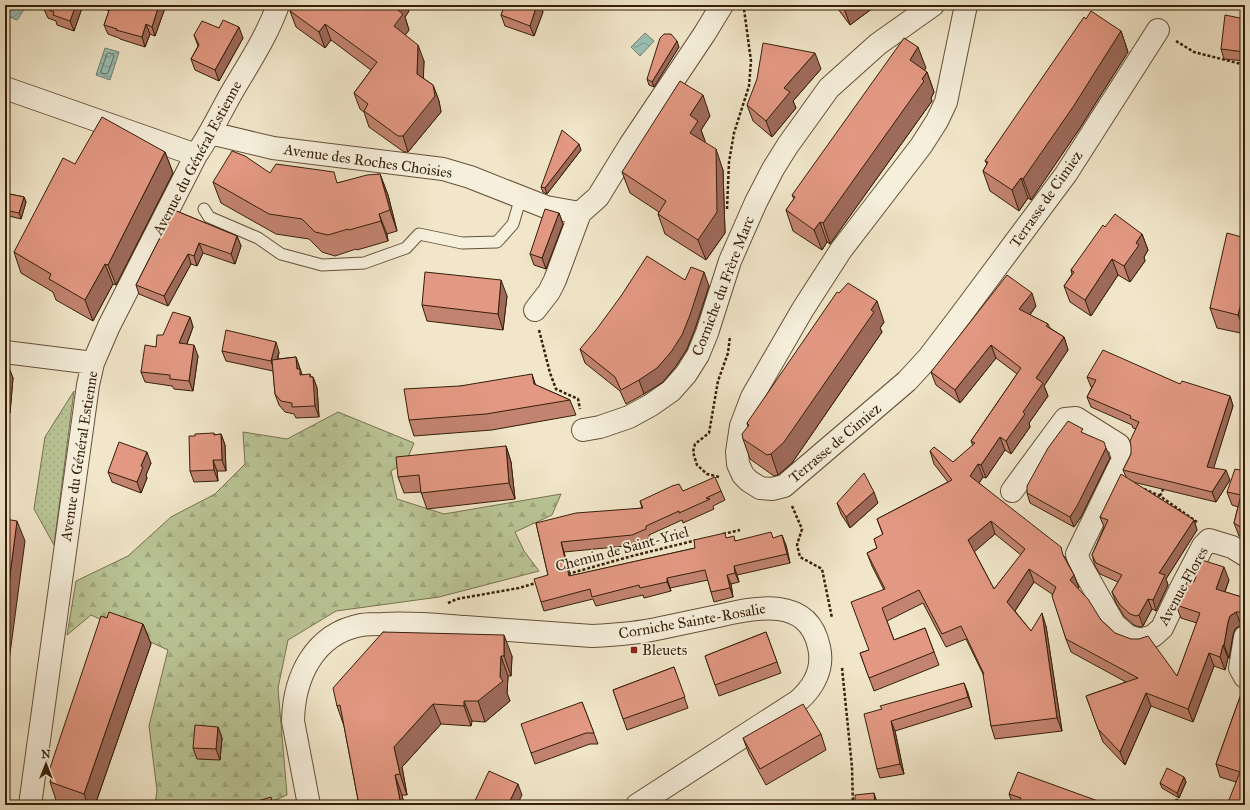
<svg xmlns="http://www.w3.org/2000/svg" width="1250" height="810" font-family="'IM FELL Great Primer',serif">
  <style>
    .grass { fill: url(#grass-dots); stroke: #787250 }
    .forest { fill: url(#forest-firs); stroke: #787250 }
    .water { fill: url(#water-waves); stroke: #738071 }
    .lines { fill: none; stroke-linecap: round; stroke-linejoin: round }
    .shore { stroke: #687060; stroke-width: 1 }
    .service-casing { stroke: #655139; stroke-width: 13 }
    .minor-casing { stroke: #655139; stroke-width: 24 }
    .path { stroke: #361f09; stroke-width: 2.5; stroke-dasharray: 3 2; stroke-linecap: butt }
    .service { stroke: #f6efdc; stroke-width: 11 }
    .minor { stroke: #f6efdc; stroke-width: 22 }
    .wall { fill: #c28370; stroke: #361f09; fill-rule: evenodd }
    .shaded-wall { fill: #9e6a5b; stroke: #361f09 }
    .building { fill: #e29882; stroke: #361f09; fill-rule: evenodd }
    .poi-dot { fill: #8f2418; stroke: #f6efdc; stroke-width: 1.5 }
    .labels { text-anchor: middle; dominant-baseline: central; stroke-width: 3.5; stroke-linejoin: round; paint-order: stroke }
    .street-label { font-size: 15px; fill: #361f09; stroke: #f6efdc }
    .poi-label { font-size: 15px; fill: #361f09; stroke: #f6efdc; text-anchor: start }
  </style>
  <defs>
    <pattern id="grass-dots" width="8" height="8" patternUnits="userSpaceOnUse"><rect width="8" height="8" fill="#bac596"/><path d="M2 2h.1M6 6h.1" fill="none" stroke="#a0a980" stroke-width="1.8" stroke-linecap="round"/></pattern>
    <pattern id="forest-firs" width="22" height="20" patternUnits="userSpaceOnUse"><rect width="22" height="20" fill="#bac596"/><path d="M5 1l3.5 6h-7zM16 11l3.5 6h-7z" fill="#a0a980"/></pattern>
    <pattern id="water-waves" width="16" height="10" patternUnits="userSpaceOnUse"><rect width="16" height="10" fill="#9bc0b6"/><path d="M0 5q4-4 8 0t8 0" fill="none" stroke="#7f9b92"/></pattern>
  </defs>
  <rect width="100%" height="100%" fill="#f1e6c9"/>
  <filter id="stains"><feTurbulence type="fractalNoise" baseFrequency=".005" numOctaves="4"/><feColorMatrix values="0 0 0 0 .2 0 0 0 0 .09 0 0 0 0 .02 0 0 0 .5 -.17"/></filter>
  <radialGradient id="worn" r=".72"><stop offset=".6" stop-color="#630" stop-opacity="0"/><stop offset="1" stop-color="#630" stop-opacity=".3"/></radialGradient>
  <!-- grass -->
  <path class="grass" d="M 74,391 L 54,545 L 34,509 L 45,437 Z"/>
  <!-- forest -->
  <path class="forest" d="M 338,412 L 414,443 L 406,462 L 391,471 L 397,499 L 444,514 L 561,494 L 552,515 L 515,532 L 524,551 L 539,571 L 439,597 L 336,611 L 288,640 L 278,688 L 287,795 L 264,805 L 155,805 L 157,791 L 149,726 L 168,650 L 91,615 L 67,635 L 76,581 L 128,556 L 171,517 L 215,494 L 245,464 L 243,432 L 287,439 Z"/>
  <!-- water -->
  <path class="water" d="M 5,5 L 24,5 L 25,8 L 17,20 L 5,15 Z
    M 645,33 L 654,41 L 640,56 L 631,47 Z
    M 105,48 L 119,52 L 110,80 L 96,75 Z"/>
  <g class="lines">
    <!-- shore -->
    <path class="shore" d="M 109,53 L 113,54 L 114,56 L 108,73 L 106,74 L 102,73 L 101,71 L 107,54 Z"/>
    <defs>
      <path id="service" d="M 204,209 L 209,217 L 258,238 L 281,254 L 322,265 L 364,263 L 406,248 L 419,234 L 462,243 L 497,242 L 513,224 L 521,197"/>
      <path id="minor" d="M 966,5 L 946,102 L 937,121 L 921,146 L 841,250 L 803,309 L 752,397 L 741,426 L 737,452 L 738,464 L 743,475 L 749,481 L 760,488 L 772,489 L 784,486 L 907,381 L 929,357 L 961,315 L 1066,174 L 1158,30
        M 5,88 L 196,155
        M 210,133 L 273,148 L 443,169 L 470,177 L 546,207 L 580,213 L 598,197 L 630,145 L 705,33 L 722,5
        M 535,310 L 549,292 L 555,280 L 580,213
        M 5,352 L 93,363
        M 583,430 L 600,427 L 629,417 L 651,405 L 671,391 L 686,374 L 698,355 L 707,333 L 730,261 L 756,202 L 773,169 L 788,145 L 829,88 L 878,44 L 933,5
        M 1012,491 L 1065,419 L 1076,418 L 1119,445 L 1123,459 L 1077,554 L 1079,562 L 1114,624 L 1128,636 L 1140,640 L 1153,636 L 1162,628 L 1181,588 L 1203,546 L 1209,540 L 1232,547 L 1245,555
        M 1245,637 L 1240,668 L 1245,677
        M 30,805 L 88,385 L 93,363 L 109,326 L 196,155 C 210,135 220,113 232,92 C 249,63 267,36 278,5
        M 309,805 L 293,721 C 294,677 314,634 361,625 C 368,624 376,624 383,624 C 410,622 437,625 465,627 C 507,630 550,633 592,636 C 615,635 639,633 661,628 C 680,624 699,620 718,616 C 756,607 808,596 819,647 C 824,668 814,687 798,701 L 637,805"/>
    </defs>
    <!-- service casing -->
    <use href="#service" class="service-casing"/>
    <!-- minor casing -->
    <use href="#minor" class="minor-casing"/>
    <!-- path -->
    <path class="path" d="M 1176,41 L 1194,52 L 1245,65
      M 727,209 L 729,162 L 734,133 L 749,86 L 751,61 L 744,9
      M 539,330 L 550,373 L 556,389 L 578,399 L 580,409
      M 719,477 L 707,474 L 697,465 L 693,452 L 695,444 L 709,433 L 718,381 L 728,353 L 730,336
      M 1144,489 L 1160,496 L 1197,522
      M 1160,496 L 1164,487
      M 792,506 L 802,529 L 797,545 L 800,557 L 822,569 L 832,618
      M 723,534 L 740,530
      M 568,574 L 632,556 L 697,540
      M 448,603 L 457,599 L 519,588 L 536,583
      M 842,668 L 852,767 L 853,805"/>
    <!-- service -->
    <use href="#service" class="service"/>
    <!-- minor -->
    <use href="#minor" class="minor"/>
  </g>
  <!-- wall -->
  <path class="wall" d="M 42,5 L 83,5 L 74,31 L 57,25 L 56,21 L 48,18 Z
    M 100,5 L 166,5 L 155,36 L 150,34 L 145,47 L 120,39 L 119,38 L 108,34 L 104,25 L 109,11 L 100,7 Z
    M 505,5 L 540,5 L 543,12 L 534,36 L 505,26 L 501,15 Z
    M 835,5 L 877,5 L 850,25 Z
    M 290,11 L 409,11 L 405,17 L 409,30 L 405,35 L 424,61 L 423,78 L 433,85 L 439,101 L 441,112 L 408,152 L 404,152 L 369,127 L 364,112 L 360,109 L 354,93 L 371,70 L 331,40 L 325,48 L 296,27 Z
    M 1086,19 L 1121,31 L 1128,52 L 1080,128 L 1031,200 L 1028,198 L 1019,211 L 990,191 L 983,171 L 987,164 L 985,161 Z
    M 1245,19 L 1245,61 L 1224,59 L 1221,49 Z
    M 219,28 L 243,38 L 219,81 L 195,70 L 191,59 L 198,46 L 194,35 Z
    M 679,47 L 654,87 L 649,85 L 647,79 Z
    M 926,68 L 924,70 L 927,72 L 934,92 L 931,98 L 932,101 L 830,244 L 827,242 L 822,250 L 793,231 L 786,210 L 794,199 L 792,195 Z
    M 821,69 L 793,101 L 796,108 L 772,137 L 753,121 L 747,105 Z
    M 710,116 L 701,130 L 705,141 L 705,142 L 723,170 L 725,233 L 706,260 L 665,234 L 658,214 L 659,212 L 630,193 L 622,172 Z
    M 581,150 L 547,194 L 543,192 L 541,187 Z
    M 165,152 L 173,173 L 116,285 L 113,284 L 93,321 L 56,300 L 53,292 L 21,273 L 14,252 L 75,164 Z
    M 270,173 L 337,183 L 380,174 L 388,195 L 397,231 L 387,234 L 388,241 L 357,250 L 356,249 L 335,256 L 322,252 L 309,239 L 276,234 L 221,203 L 213,182 Z
    M 5,193 L 24,197 L 26,202 L 21,219 L 5,215 Z
    M 174,210 L 237,236 L 241,246 L 235,264 L 203,253 L 197,266 L 191,264 L 168,306 L 139,294 L 136,285 Z
    M 559,213 L 563,224 L 546,269 L 534,265 L 530,254 Z
    M 1105,227 L 1142,234 L 1148,250 L 1144,257 L 1145,261 L 1130,282 L 1118,275 L 1091,316 L 1070,302 L 1064,286 L 1072,274 L 1071,270 Z
    M 1245,238 L 1245,334 L 1217,328 L 1210,308 Z
    M 685,280 L 709,286 L 695,329 L 687,349 L 676,366 L 663,382 L 644,394 L 626,404 L 620,391 L 585,363 L 580,349 Z
    M 507,296 L 503,330 L 427,321 L 422,305 Z
    M 1036,306 L 1030,315 L 1048,324 L 1050,328 L 1064,337 L 1068,350 L 1044,386 L 1048,396 L 1029,423 L 1030,427 L 1011,454 L 1005,450 L 986,478 L 983,477 L 979,483 L 1065,557 L 1074,575 L 1079,588 L 1078,589 L 1101,620 L 1115,633 L 1177,676 L 1197,623 L 1181,618 L 1176,605 L 1194,582 L 1229,580 L 1225,592 L 1245,598 L 1245,625 L 1241,625 L 1235,629 L 1233,635 L 1229,658 L 1228,658 L 1225,670 L 1214,666 L 1193,722 L 1151,706 L 1125,765 L 1103,742 L 1086,696 L 1126,682 L 1071,652 L 1066,639 L 1052,594 L 1034,582 L 1015,611 L 1031,631 L 1046,626 L 1062,731 L 995,739 L 991,726 L 984,676 L 966,639 L 946,647 L 923,603 L 887,621 L 894,640 L 925,628 L 939,665 L 874,691 L 860,653 L 869,650 L 884,590 L 872,566 L 867,553 L 877,548 L 874,539 L 883,535 L 877,519 L 948,482 L 934,464 L 930,451 L 953,462 L 973,446 L 971,441 L 1017,374 L 996,358 L 960,403 L 936,385 L 931,372 ZM 995,534 L 1021,555 L 994,589 L 974,551 Z
    M 190,317 L 193,327 L 187,344 L 198,356 L 193,391 L 174,389 L 172,386 L 145,382 L 141,372 L 163,335 Z
    M 884,322 L 880,328 L 882,332 L 792,463 L 778,475 L 774,476 L 750,459 L 743,439 L 748,427 L 747,423 Z
    M 222,351 L 279,352 L 278,359 L 296,357 L 302,375 L 311,377 L 313,377 L 317,388 L 319,417 L 296,418 L 294,414 L 285,412 L 279,405 L 275,394 L 273,371 L 226,361 Z
    M 5,367 L 9,368 L 13,378 L 10,413 L 5,413 Z
    M 1087,377 L 1180,384 L 1230,396 L 1233,406 L 1213,468 L 1230,480 L 1216,502 L 1133,482 L 1194,520 L 1197,530 L 1166,579 L 1168,585 L 1156,611 L 1152,609 L 1143,626 L 1140,627 L 1134,625 L 1124,616 L 1116,603 L 1112,592 L 1118,582 L 1100,574 L 1095,566 L 1092,555 L 1104,527 L 1100,517 L 1126,477 L 1123,470 L 1131,454 L 1136,429 L 1133,428 L 1132,425 L 1091,407 L 1087,397 L 1092,387 L 1091,387 Z
    M 536,385 L 570,400 L 576,415 L 492,430 L 414,436 L 409,420 L 460,386 Z
    M 214,433 L 214,435 L 221,434 L 225,445 L 226,471 L 217,471 L 218,481 L 194,482 L 190,471 Z
    M 1084,434 L 1110,458 L 1081,517 L 1074,527 L 1030,503 L 1027,493 Z
    M 506,446 L 511,462 L 515,499 L 427,509 L 421,492 L 404,493 L 398,477 Z
    M 151,463 L 146,475 L 147,478 L 141,493 L 112,482 L 108,472 Z
    M 1245,471 L 1245,540 L 1239,536 L 1234,523 L 1238,507 L 1232,505 L 1227,492 Z
    M 683,491 L 721,491 L 725,500 L 713,506 L 714,509 L 683,523 L 682,520 L 649,535 L 650,538 L 636,545 L 564,552 L 570,576 L 695,548 L 726,538 L 736,541 L 773,538 L 786,545 L 790,563 L 737,575 L 739,582 L 731,584 L 733,597 L 714,602 L 711,592 L 708,580 L 670,588 L 671,591 L 644,598 L 643,595 L 596,606 L 593,599 L 544,611 L 541,602 L 548,575 L 536,523 L 642,508 L 640,501 Z
    M 837,503 L 878,503 L 850,528 L 841,514 Z
    M 143,624 L 151,644 L 95,805 L 64,805 L 57,803 L 50,782 L 51,780 L 48,774 Z
    M 383,632 L 512,656 L 511,676 L 508,676 L 507,693 L 510,701 L 485,722 L 472,721 L 471,726 L 441,724 L 402,767 L 407,795 L 402,795 L 404,805 L 359,805 L 344,726 L 337,706 Z
    M 766,632 L 781,673 L 719,696 L 705,656 Z
    M 674,667 L 688,708 L 627,730 L 613,690 Z
    M 964,683 L 972,707 L 895,731 L 904,774 L 880,778 L 877,769 L 882,709 Z
    M 1245,683 L 1245,805 L 1236,782 L 1220,777 L 1216,764 Z
    M 582,702 L 598,744 L 590,744 L 535,764 L 531,753 Z
    M 218,727 L 222,738 L 220,760 L 197,759 L 193,748 Z
    M 821,734 L 826,750 L 766,785 L 749,754 L 743,738 Z
    M 1184,777 L 1186,782 L 1179,798 L 1162,788 L 1160,783 Z
    M 1009,794 L 1109,805 L 1013,805 Z"/>
  <!-- shaded-wall -->
  <path class="shaded-wall" d="M 76,5 L 83,5 L 74,31 L 70,21 Z
    M 159,5 L 166,5 L 155,36 L 152,27 Z
    M 396,5 L 407,5 L 409,11 L 405,17 L 409,30 L 400,42 L 394,26 L 394,7 Z
    M 537,5 L 540,5 L 543,12 L 534,36 L 530,26 Z
    M 843,5 L 877,5 L 850,25 Z
    M 146,24 L 150,34 L 145,47 L 142,37 Z
    M 325,24 L 331,40 L 325,48 L 319,32 Z
    M 239,27 L 243,38 L 219,81 L 215,70 Z
    M 1121,31 L 1128,52 L 1080,128 L 1031,200 L 1023,179 Z
    M 677,41 L 679,47 L 654,87 L 652,82 Z
    M 418,45 L 424,61 L 423,90 L 417,74 Z
    M 918,47 L 926,68 L 917,81 L 910,60 Z
    M 815,53 L 821,69 L 793,101 L 796,108 L 772,137 L 766,121 L 784,88 Z
    M 927,72 L 934,92 L 931,98 L 932,101 L 830,244 L 823,223 L 922,79 Z
    M 433,85 L 439,101 L 441,112 L 408,152 L 403,136 Z
    M 703,95 L 710,116 L 701,130 L 705,141 L 697,153 L 690,133 L 690,115 Z
    M 579,144 L 581,150 L 547,194 L 545,188 Z
    M 716,149 L 723,170 L 725,233 L 706,260 L 698,240 Z
    M 165,152 L 173,173 L 116,285 L 108,265 Z
    M 380,174 L 388,195 L 397,231 L 390,210 Z
    M 1021,178 L 1028,198 L 1019,211 L 1012,190 Z
    M 24,197 L 26,202 L 21,219 L 19,213 Z
    M 559,213 L 563,224 L 546,269 L 542,258 Z
    M 379,214 L 387,234 L 388,241 L 381,221 Z
    M 820,222 L 827,242 L 822,250 L 814,230 Z
    M 1142,234 L 1148,250 L 1144,257 L 1145,261 L 1130,282 L 1124,266 L 1136,243 Z
    M 237,236 L 241,246 L 235,264 L 231,254 Z
    M 199,243 L 203,253 L 197,266 L 194,256 Z
    M 188,254 L 191,264 L 168,306 L 164,296 Z
    M 1112,259 L 1118,275 L 1091,316 L 1085,300 Z
    M 105,264 L 113,284 L 93,321 L 85,300 Z
    M 704,272 L 709,286 L 695,329 L 687,349 L 676,366 L 663,382 L 644,394 L 639,380 Z
    M 501,280 L 507,296 L 503,330 L 498,314 Z
    M 1245,288 L 1245,333 L 1238,315 Z
    M 1032,293 L 1036,306 L 1024,322 L 1019,309 Z
    M 877,301 L 884,322 L 880,328 L 882,332 L 792,463 L 778,475 L 771,454 Z
    M 190,317 L 193,327 L 183,354 L 179,343 Z
    M 1064,337 L 1068,350 L 1044,386 L 1048,396 L 1029,423 L 1030,427 L 1011,454 L 1006,441 L 1023,412 L 1036,378 Z
    M 276,342 L 279,352 L 274,371 L 271,361 Z
    M 194,345 L 198,356 L 193,391 L 189,381 Z
    M 991,345 L 996,358 L 960,403 L 955,390 Z
    M 296,357 L 304,380 L 297,369 Z
    M 9,368 L 13,378 L 10,413 L 6,402 Z
    M 310,374 L 313,384 L 313,377 L 317,388 L 319,417 L 315,406 Z
    M 532,374 L 537,389 L 534,384 Z
    M 1230,396 L 1233,406 L 1211,477 L 1207,467 Z
    M 221,434 L 225,445 L 226,471 L 222,460 Z
    M 1000,437 L 1005,450 L 986,478 L 981,465 Z
    M 506,446 L 511,462 L 515,499 L 509,483 Z
    M 1106,448 L 1110,458 L 1081,517 L 1074,527 L 1070,517 Z
    M 147,452 L 151,463 L 146,475 L 147,478 L 141,493 L 137,482 L 141,466 Z
    M 213,460 L 217,471 L 218,481 L 214,470 Z
    M 978,464 L 983,477 L 975,489 L 970,476 Z
    M 1226,470 L 1230,480 L 1216,502 L 1212,492 Z
    M 874,492 L 878,503 L 850,528 L 846,517 Z
    M 1194,520 L 1197,530 L 1166,579 L 1168,585 L 1156,611 L 1153,600 L 1159,573 Z
    M 17,521 L 25,541 L 5,691 L 5,614 Z
    M 991,521 L 995,534 L 973,553 L 968,540 Z
    M 782,535 L 786,545 L 790,563 L 787,554 Z
    M 561,542 L 564,552 L 573,585 L 569,576 Z
    M 734,566 L 737,575 L 739,582 L 735,573 Z
    M 1224,567 L 1229,580 L 1221,602 L 1216,589 Z
    M 1029,569 L 1034,582 L 1012,615 L 1007,602 Z
    M 727,575 L 731,584 L 733,597 L 730,588 Z
    M 1074,575 L 1079,588 L 1074,593 L 1070,580 Z
    M 667,578 L 670,588 L 671,591 L 667,582 Z
    M 1148,599 L 1152,609 L 1143,626 L 1139,615 Z
    M 1236,612 L 1241,625 L 1235,629 L 1233,635 L 1229,658 L 1224,645 L 1228,622 L 1230,616 Z
    M 1042,613 L 1046,626 L 1062,731 L 1057,718 Z
    M 143,624 L 151,644 L 95,805 L 88,805 L 84,794 Z
    M 504,635 L 512,656 L 511,676 L 504,656 Z
    M 1223,645 L 1228,658 L 1225,670 L 1220,657 Z
    M 1209,653 L 1214,666 L 1193,722 L 1188,709 Z
    M 501,656 L 508,676 L 507,693 L 510,701 L 485,722 L 478,701 L 500,677 Z
    M 964,683 L 968,693 L 972,707 L 968,697 Z
    M 1146,693 L 1151,706 L 1125,765 L 1120,752 Z
    M 464,701 L 472,721 L 471,726 L 464,706 Z
    M 433,704 L 441,724 L 402,767 L 407,795 L 400,774 L 394,747 Z
    M 891,721 L 895,731 L 904,774 L 900,764 Z
    M 218,727 L 222,738 L 220,760 L 216,749 Z
    M 395,775 L 402,795 L 404,805 L 401,805 Z
    M 1184,777 L 1186,782 L 1179,798 L 1177,793 Z
    M 518,784 L 522,795 L 517,805 L 508,805 Z
    M 874,793 L 876,799 L 877,805 L 875,805 Z"/>
  <!-- building -->
  <path class="building" d="M 45,5 L 76,5 L 70,21 L 53,15 L 54,12 L 44,8 Z
    M 111,5 L 159,5 L 152,27 L 146,24 L 142,37 L 116,30 L 117,29 L 104,25 Z
    M 295,5 L 396,5 L 394,7 L 403,14 L 394,26 L 418,45 L 417,74 L 433,85 L 435,96 L 403,136 L 398,136 L 364,111 L 368,104 L 354,93 L 377,62 L 325,24 L 319,32 L 290,11 Z
    M 505,5 L 537,5 L 530,26 L 501,15 Z
    M 1091,11 L 1121,31 L 1073,107 L 1023,179 L 1021,178 L 1012,190 L 983,171 L 988,162 L 985,161 L 1084,17 L 1086,19 Z
    M 1225,15 L 1245,19 L 1245,52 L 1221,49 Z
    M 223,20 L 239,27 L 215,70 L 191,59 L 199,45 L 194,35 L 202,21 L 219,28 Z
    M 664,34 L 671,34 L 677,41 L 652,82 L 647,79 L 660,38 Z
    M 904,38 L 918,47 L 910,60 L 927,72 L 922,79 L 924,81 L 823,223 L 820,222 L 814,230 L 786,210 L 795,197 L 792,195 Z
    M 763,43 L 815,53 L 784,88 L 790,92 L 766,121 L 747,105 L 757,79 Z
    M 680,81 L 703,95 L 690,115 L 698,121 L 690,133 L 716,149 L 717,212 L 698,240 L 658,214 L 666,201 L 622,172 Z
    M 102,117 L 165,152 L 108,265 L 105,264 L 85,300 L 49,279 L 51,274 L 14,252 L 63,158 L 75,164 Z
    M 562,130 L 579,144 L 545,188 L 541,187 Z
    M 232,151 L 245,156 L 270,173 L 276,164 L 334,172 L 337,183 L 367,175 L 380,174 L 390,210 L 379,214 L 381,221 L 349,230 L 348,229 L 328,235 L 315,232 L 302,219 L 269,214 L 213,182 Z
    M 5,193 L 24,197 L 19,213 L 5,210 Z
    M 545,209 L 559,213 L 542,258 L 530,254 Z
    M 174,210 L 237,236 L 231,254 L 199,243 L 194,256 L 188,254 L 164,296 L 136,285 Z
    M 1115,214 L 1142,234 L 1136,243 L 1139,245 L 1124,266 L 1112,259 L 1085,300 L 1064,286 L 1074,272 L 1071,270 L 1103,225 L 1105,227 Z
    M 1227,233 L 1245,238 L 1245,288 L 1238,315 L 1210,308 Z
    M 647,256 L 685,280 L 691,267 L 704,272 L 690,315 L 682,335 L 671,352 L 657,368 L 639,380 L 621,390 L 615,377 L 580,349 L 596,330 L 621,296 Z
    M 425,272 L 501,280 L 498,314 L 422,305 Z
    M 1007,275 L 1032,293 L 1019,309 L 1048,324 L 1046,326 L 1064,337 L 1036,378 L 1043,383 L 1023,412 L 1025,414 L 1006,441 L 1000,437 L 981,465 L 978,464 L 970,476 L 1061,547 L 1063,555 L 1074,575 L 1070,580 L 1088,599 L 1101,620 L 1115,633 L 1131,639 L 1139,639 L 1148,636 L 1177,676 L 1200,613 L 1176,605 L 1188,580 L 1194,582 L 1202,560 L 1224,567 L 1216,589 L 1245,598 L 1245,613 L 1243,612 L 1236,612 L 1230,616 L 1228,622 L 1224,645 L 1223,645 L 1220,657 L 1209,653 L 1188,709 L 1146,693 L 1120,752 L 1098,729 L 1086,696 L 1138,678 L 1066,639 L 1052,596 L 1056,587 L 1029,569 L 1007,602 L 1031,631 L 1042,613 L 1057,718 L 991,726 L 983,674 L 984,674 L 961,626 L 942,634 L 919,590 L 882,608 L 894,640 L 925,628 L 934,652 L 869,678 L 860,653 L 869,650 L 851,602 L 885,589 L 867,553 L 877,548 L 874,539 L 883,534 L 877,519 L 952,480 L 930,451 L 934,447 L 953,462 L 975,443 L 971,441 L 1021,368 L 991,345 L 955,390 L 931,372 ZM 991,521 L 1025,549 L 994,589 L 968,540 Z
    M 848,283 L 877,301 L 871,310 L 874,312 L 784,442 L 771,454 L 767,455 L 743,439 L 742,434 L 749,425 L 747,423 L 837,292 L 839,293 Z
    M 173,312 L 190,317 L 179,343 L 194,345 L 189,381 L 170,379 L 170,375 L 141,372 L 145,345 L 156,347 L 157,335 L 163,335 Z
    M 226,330 L 276,342 L 271,361 L 222,351 Z
    M 1103,350 L 1180,384 L 1182,381 L 1230,396 L 1207,467 L 1226,470 L 1212,492 L 1123,470 L 1131,454 L 1131,446 L 1130,441 L 1139,422 L 1130,418 L 1131,416 L 1087,397 L 1096,380 L 1087,377 Z
    M 296,357 L 297,369 L 300,369 L 300,375 L 310,374 L 310,377 L 313,377 L 315,406 L 292,407 L 292,403 L 281,401 L 275,394 L 272,360 Z
    M 5,367 L 9,368 L 6,402 L 5,402 Z
    M 532,374 L 534,384 L 570,400 L 486,414 L 409,420 L 404,389 L 460,386 Z
    M 1068,421 L 1083,429 L 1081,432 L 1104,442 L 1106,448 L 1077,506 L 1070,517 L 1027,493 L 1027,486 L 1048,448 Z
    M 214,433 L 214,435 L 221,434 L 222,460 L 213,460 L 214,470 L 190,471 L 189,436 L 195,436 L 195,434 Z
    M 119,442 L 147,452 L 141,466 L 143,467 L 137,482 L 108,472 Z
    M 506,446 L 509,483 L 421,493 L 419,475 L 398,477 L 396,457 Z
    M 1235,469 L 1245,471 L 1245,530 L 1234,523 L 1241,495 L 1227,492 Z
    M 864,473 L 874,492 L 846,517 L 837,503 Z
    M 1121,474 L 1194,520 L 1159,573 L 1165,575 L 1153,600 L 1148,599 L 1139,615 L 1136,616 L 1130,614 L 1120,605 L 1112,592 L 1122,575 L 1096,563 L 1092,555 L 1108,520 L 1100,517 Z
    M 715,477 L 721,491 L 706,498 L 710,499 L 679,513 L 679,511 L 646,526 L 646,529 L 632,535 L 561,542 L 569,576 L 695,548 L 694,540 L 725,533 L 726,538 L 734,536 L 735,541 L 771,532 L 773,538 L 782,535 L 787,554 L 734,566 L 735,573 L 727,575 L 730,588 L 711,592 L 705,570 L 667,578 L 667,582 L 640,588 L 639,585 L 592,597 L 590,589 L 541,602 L 534,579 L 548,575 L 536,523 L 576,513 L 643,508 L 640,501 L 672,486 L 679,484 L 683,491 Z
    M 5,519 L 17,521 L 5,614 Z
    M 109,612 L 143,624 L 84,794 L 50,782 L 53,775 L 48,774 L 101,616 L 107,618 Z
    M 383,632 L 504,635 L 504,656 L 501,656 L 500,677 L 503,681 L 478,701 L 464,701 L 464,706 L 433,704 L 394,747 L 400,774 L 395,775 L 401,805 L 359,805 L 340,705 L 337,706 L 333,688 Z
    M 766,632 L 777,662 L 715,685 L 705,656 Z
    M 674,667 L 685,697 L 623,719 L 613,690 Z
    M 964,683 L 968,697 L 891,721 L 900,764 L 877,769 L 864,714 L 882,709 L 880,706 Z
    M 1245,683 L 1245,805 L 1227,805 L 1240,772 L 1216,764 Z
    M 582,702 L 594,733 L 586,733 L 531,753 L 521,724 Z
    M 803,704 L 821,734 L 760,769 L 743,738 Z
    M 195,725 L 218,727 L 216,749 L 193,748 Z
    M 1167,768 L 1184,777 L 1177,793 L 1160,783 Z
    M 489,771 L 518,784 L 508,805 L 473,805 Z
    M 1018,772 L 1109,805 L 1018,805 L 1021,798 L 1009,794 Z
    M 874,793 L 875,805 L 855,805 L 855,795 Z
    M 271,797 L 273,805 L 244,805 Z
    M 1176,799 L 1190,805 L 1173,805 Z"/>
  <!-- markers -->
  <rect class="poi-dot" x="630" y="646" width="8" height="8" rx="2"/>
  <g class="labels">
    <!-- street labels -->
    <g class="street-label">
      <text transform="translate(197 158) rotate(-62)">Avenue du Général Estienne</text>
      <text transform="translate(368 161) rotate(8)">Avenue des Roches Choisies</text>
      <text transform="translate(1046 199) rotate(-55)">Terrasse de Cimiez</text>
      <text transform="translate(723 286) rotate(-69)">Corniche du Frère Marc</text>
      <text transform="translate(835 443) rotate(-40)">Terrasse de Cimiez</text>
      <text transform="translate(79 456) rotate(-81)">Avenue du Général Estienne</text>
      <text transform="translate(622 549) rotate(-15)">Chemin de Saint-Yriel</text>
      <text transform="translate(1183 586) rotate(-61)">Avenue Flores</text>
      <text transform="translate(692 621) rotate(-10)">Corniche Sainte-Rosalie</text>
    </g>
    <!-- poi labels -->
    <g class="poi-label">
      <text x="642" y="650">Bleuets</text>
    </g>
  </g>
  <!-- margin -->
  <rect width="1250" height="810" fill="none" stroke="#f1e6c9" stroke-width="20"/>
  <rect x="6" y="6" width="1238" height="798" fill="none" stroke="#361f09" stroke-width="2"/>
  <rect x="10" y="10" width="1230" height="790" fill="none" stroke="#361f09"/>
  <!-- north arrow -->
  <g transform="translate(46 764)" stroke="#f6efdc" stroke-width="3" paint-order="stroke">
  <path d="M0-3L7 15L0 10L-7 15Z" fill="#361f09"/>
  <text y="-6" font-size="11" font-weight="bold" text-anchor="middle" fill="#361f09">N</text>
  </g>
  <rect width="100%" height="100%" filter="url(#stains)"/>
  <rect width="100%" height="100%" fill="url(#worn)"/>
</svg>
